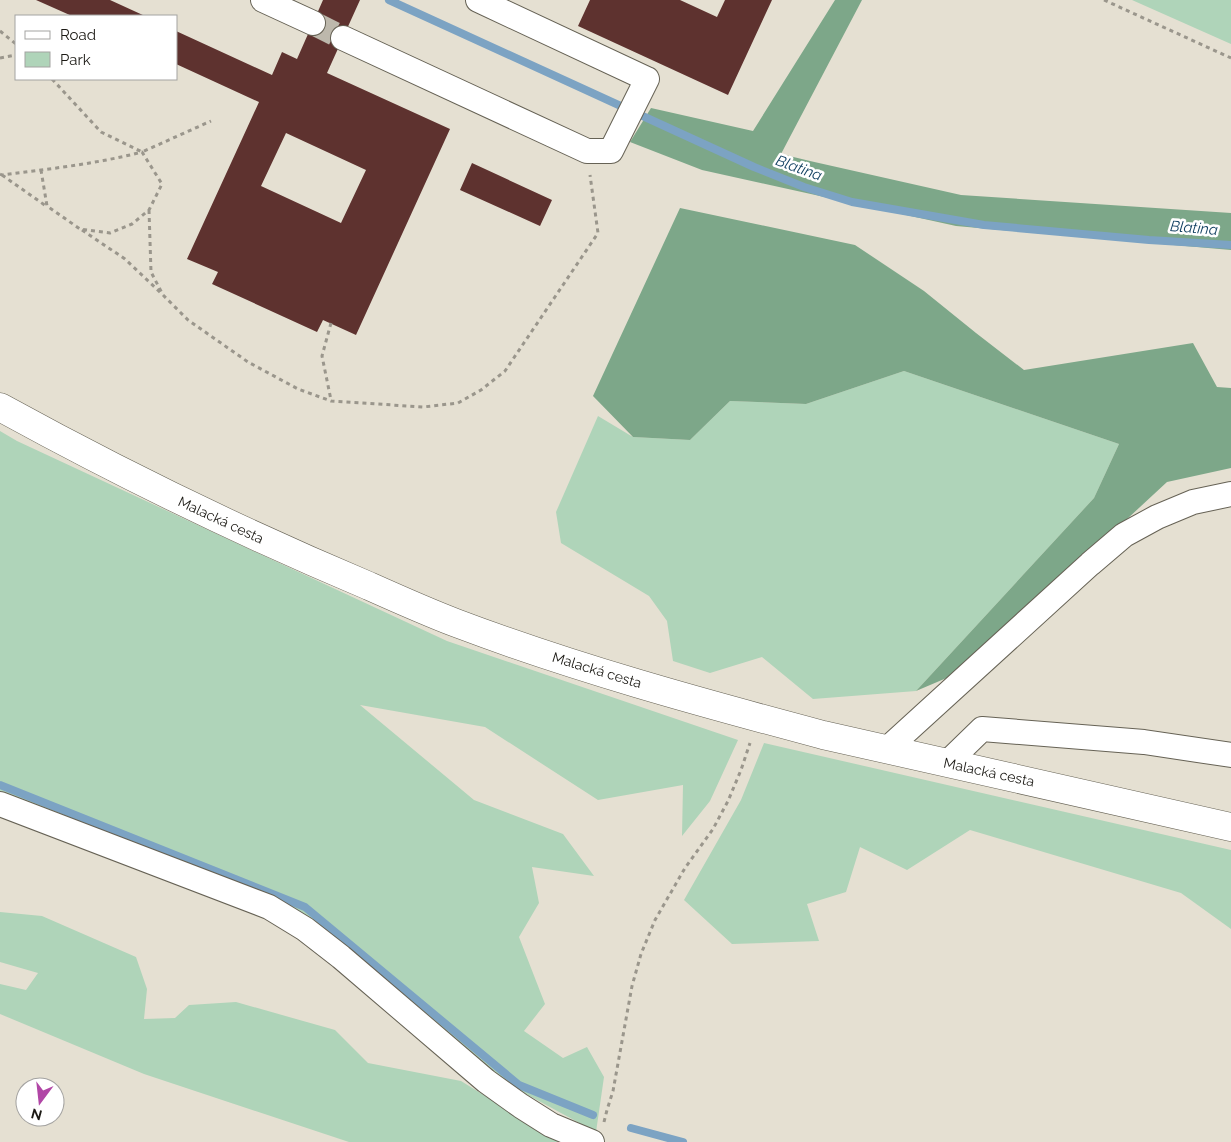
<svg xmlns="http://www.w3.org/2000/svg" width="1231" height="1142" font-family="Raleway,sans-serif">
  <style>
    .green { fill: #afd4b9 }
    .forest { fill: #7da789 }
    .lines { fill: none; stroke-linecap: round; stroke-linejoin: round }
    .stream { stroke: #7ca3c3; stroke-width: 8 }
    .building { fill: #5e322f; fill-rule: evenodd }
    .minor-tunnel { stroke: #bdb8ac; stroke-width: 24; stroke-dasharray: 24 12; stroke-linecap: butt }
    .minor-casing { stroke: #666255; stroke-width: 26 }
    .major-casing { stroke: #666255; stroke-width: 29 }
    .path { stroke: #9a968c; stroke-width: 3; stroke-dasharray: 4 4; stroke-linecap: butt }
    .minor { stroke: #fff; stroke-width: 24 }
    .major { stroke: #fff; stroke-width: 28 }
    .labels { text-anchor: middle; dominant-baseline: central; stroke-width: 5; stroke-linejoin: round; paint-order: stroke }
    .street-label { font-size: 14px; fill: #1c1a15; stroke: #fff }
    .water-label { font-size: 15px; font-style: italic; fill: #134162; stroke: #fff }
  </style>
  <rect width="100%" height="100%" fill="#e5e0d2"/>
  <!-- green -->
  <path class="green" d="M 1132,0 L 1231,0 L 1231,44 Z
    M 904,371 L 1119,444 L 1094,498 L 916,691 L 813,699 L 762,657 L 710,673 L 673,661 L 667,621 L 649,596 L 561,543 L 556,512 L 598,416 L 633,437 L 690,440 L 730,401 L 806,404 Z
    M 0,431 L 17,441 L 447,641 L 738,740 L 710,801 L 682,836 L 683,785 L 598,800 L 485,727 L 360,705 L 474,800 L 563,834 L 594,876 L 532,867 L 539,903 L 519,937 L 545,1004 L 524,1031 L 563,1058 L 587,1047 L 604,1077 L 596,1132 L 513,1087 L 299,913 L 0,791 Z
    M 764,743 L 1231,850 L 1231,929 L 1181,893 L 970,830 L 907,870 L 860,847 L 846,892 L 807,904 L 819,941 L 732,944 L 684,900 L 741,800 Z
    M 0,912 L 42,916 L 136,957 L 147,989 L 144,1019 L 175,1018 L 189,1005 L 236,1002 L 335,1030 L 368,1063 L 461,1081 L 560,1142 L 349,1142 L 144,1074 L 0,1014 L 0,984 L 26,990 L 38,973 L 0,962 Z"/>
  <!-- forest -->
  <path class="forest" d="M 835,0 L 862,0 L 781,154 L 810,161 L 961,195 L 1231,213 L 1231,250 L 956,226 L 702,170 L 630,142 L 651,108 L 753,131 Z
    M 680,208 L 855,245 L 924,291 L 976,333 L 1024,370 L 1193,343 L 1217,387 L 1231,388 L 1231,468 L 1167,482 L 963,671 L 916,691 L 1094,498 L 1119,444 L 904,371 L 806,404 L 730,401 L 690,440 L 633,437 L 593,396 Z"/>
  <g class="lines">
    <!-- stream -->
    <path class="stream" d="M 389,0 L 754,167 L 804,187 L 852,202 L 984,225 L 1149,240 L 1231,245
      M 0,785 L 305,907 L 519,1085 L 593,1115
      M 631,1128 L 683,1142"/>
  </g>
  <!-- building -->
  <path class="building" d="M 36,0 L 110,0 L 145,16 L 72,16 Z
    M 323,0 L 360,0 L 327,73 L 450,129 L 356,335 L 323,320 L 317,332 L 212,284 L 218,272 L 187,259 L 259,102 L 176,64 L 176,31 L 272,75 L 282,52 L 297,59 ZM 286,133 L 366,170 L 341,223 L 261,186 Z
    M 590,0 L 680,0 L 717,17 L 725,0 L 772,0 L 728,95 L 578,26 Z
    M 472,163 L 552,200 L 540,226 L 460,190 Z"/>
  <g class="lines">
    <!-- minor-tunnel -->
    <path class="minor-tunnel" d="M 313,23 L 343,38"/>
    <defs>
      <path id="minor" d="M 263,0 L 313,23
        M 343,38 L 587,151 L 611,151 L 647,79 L 478,0
        M 887,749 L 1090,564 L 1124,535 L 1157,517 L 1193,502 L 1231,494
        M 947,763 L 982,729 L 1144,742 L 1231,755
        M 0,804 L 269,907 L 305,929 L 341,957 L 486,1081 L 521,1106 L 551,1125 L 592,1142"/>
      <path id="major" d="M 0,407 C 120,473 243,533 369,586 C 398,599 427,612 456,623 C 575,668 699,702 823,735 L 1231,827"/>
    </defs>
    <!-- minor casing -->
    <use href="#minor" class="minor-casing"/>
    <!-- major casing -->
    <use href="#major" class="major-casing"/>
    <!-- path -->
    <path class="path" d="M 1104,0 L 1231,58
      M 0,31 L 16,44
      M 0,58 L 16,55
      M 52,79 L 101,132 L 142,152 L 211,121
      M 0,174 L 2,175 C 48,169 96,164 142,152 L 162,184 L 149,210 L 132,224 L 110,233 L 80,229 L 47,206 L 41,170
      M 2,175 L 46,206
      M 149,210 L 151,272 L 163,295 L 188,320 L 248,362 L 298,389 L 331,401 L 423,407 L 458,403 L 481,390 L 505,371 L 598,233 L 590,175
      M 82,230 L 125,259 L 161,293
      M 331,323 L 322,356 L 331,400
      M 604,1122 L 607,1110 L 613,1091 L 632,986 L 641,954 L 655,920 L 685,868 L 713,829 L 728,801 L 741,770 L 750,743"/>
    <!-- minor -->
    <use href="#minor" class="minor"/>
    <!-- major -->
    <use href="#major" class="major"/>
  </g>
  <g class="labels">
    <!-- street labels -->
    <g class="street-label">
      <text transform="translate(221 520) rotate(25)">Malacká cesta</text>
      <text transform="translate(597 670) rotate(17)">Malacká cesta</text>
      <text transform="translate(989 772) rotate(12)">Malacká cesta</text>
    </g>
    <!-- water labels -->
    <g class="water-label">
      <text transform="translate(799 168) rotate(20)">Blatina</text>
      <text transform="translate(1194 228) rotate(5)">Blatina</text>
    </g>
  </g>
  <!-- legend -->
  <rect x="15" y="15" width="162" height="65" fill="#ffffff" stroke="#a4a3a1"/>
  <rect x="25" y="31" width="25" height="8" fill="#ffffff" stroke="#a4a3a1"/>
  <text x="60" y="40" font-size="15" fill="#1c1a15">Road</text>
  <rect x="25" y="52" width="25" height="15" fill="#afd4b9" stroke="#a4a3a1"/>
  <text x="60" y="65" font-size="15" fill="#1c1a15">Park</text>
  <!-- north arrow -->
  <g transform="translate(40 1102) rotate(195)"><circle r="24" fill="#ffffff" stroke="#a4a3a1"/>
  <path d="M0-4L9 19L0 12L-9 19Z" fill="#b146a6"/>
  <text y="-8" font-size="14" font-weight="bold" text-anchor="middle" fill="#1c1a15">N</text>
  </g>
</svg>
